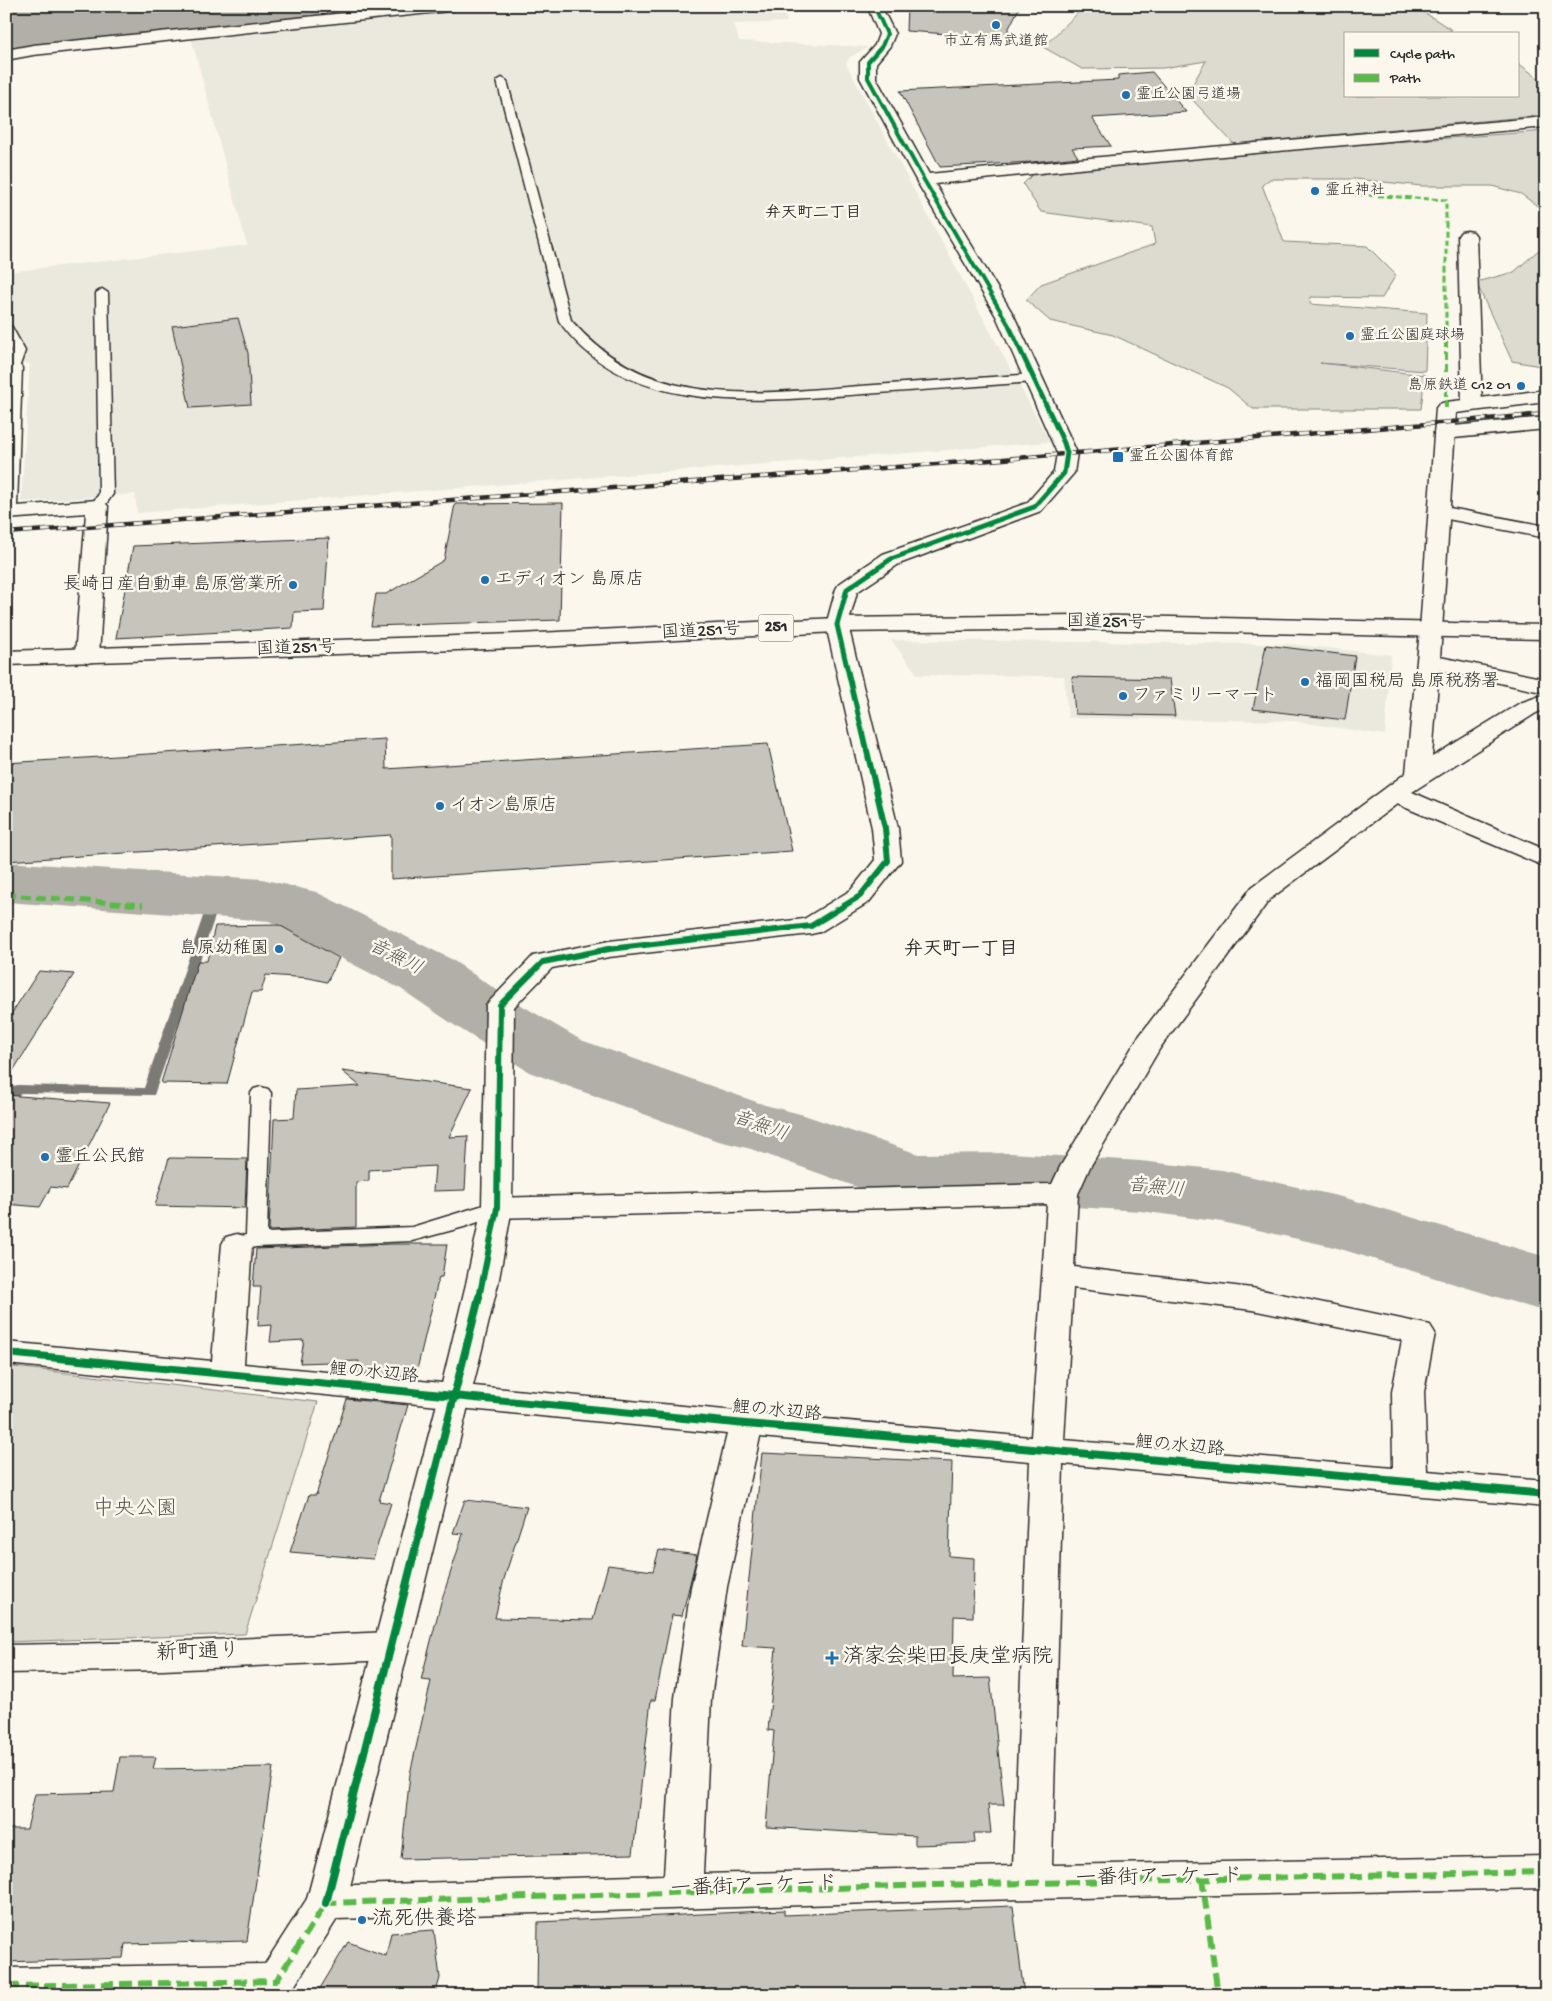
<svg xmlns="http://www.w3.org/2000/svg" width="1552" height="2001" font-family="'Gochi Hand','Klee One',sans-serif">
  <style>
    .built { fill: #ebe8de }
    .green { fill: #dddad0; stroke: #84827e }
    .water { fill: #b1afa7; stroke: #7b7a75 }
    .lines { fill: none; stroke-linecap: round; stroke-linejoin: round }
    .stream { fill: #7b7a75; fill-rule: evenodd }
    .river { fill: #b1afa7; fill-rule: evenodd }
    .building { fill: #c7c4bc; stroke: #2b2b2b }
    .lane-casing { stroke: #2b2b2b; stroke-width: 3 }
    .street-casing { stroke: #2b2b2b; stroke-width: 3 }
    .secondary-casing { stroke: #2b2b2b; stroke-width: 3 }
    .highway-casing { stroke: #2b2b2b; stroke-width: 3 }
    .lane { fill: #fbf7ec; fill-rule: evenodd }
    .street { fill: #fbf7ec; fill-rule: evenodd }
    .secondary { fill: #fbf7ec; fill-rule: evenodd }
    .highway { fill: #fbf7ec; fill-rule: evenodd }
    .rail-casing { stroke: #2b2b2b; stroke-width: 4.5 }
    .rail { stroke: #fbf7ec; stroke-width: 3; stroke-dasharray: 9; stroke-linecap: butt }
    .quiet-far3 { stroke: #58b947; stroke-width: 3; stroke-dasharray: 6 3; stroke-linecap: butt }
    .quiet-far2 { stroke: #58b947; stroke-width: 4; stroke-dasharray: 8 4; stroke-linecap: butt }
    .quiet-far1 { stroke: #58b947; stroke-width: 5; stroke-dasharray: 10 5; stroke-linecap: butt }
    .quiet { stroke: #58b947; stroke-width: 6; stroke-dasharray: 13 6; stroke-linecap: butt }
    .cycleway-far3-casing { stroke: #fbf7ec; stroke-width: 5.5 }
    .cycleway-far2-casing { stroke: #fbf7ec; stroke-width: 8 }
    .cycleway-far1-casing { stroke: #fbf7ec; stroke-width: 9 }
    .cycleway-casing { stroke: #fbf7ec; stroke-width: 11 }
    .cycleway-far3 { stroke: #00873e; stroke-width: 4 }
    .cycleway-far2 { stroke: #00873e; stroke-width: 5 }
    .cycleway-far1 { stroke: #00873e; stroke-width: 6 }
    .cycleway { stroke: #00873e; stroke-width: 8 }
    .poi-dot { fill: #1f6fb2; stroke: #fbf7ec; stroke-width: 2 }
    .labels { text-anchor: middle; dominant-baseline: central; stroke-width: 5; stroke-linejoin: round; paint-order: stroke }
    .far-poi-label { font-size: 15px; fill: #2b2b2b; stroke: #fbf7ec; text-anchor: start }
    .far-neighbourhood-label { font-size: 16px; font-weight: bold; fill: #2b2b2b; stroke: #fbf7ec }
    .shield { fill: #fbf7ec; stroke: #696865; stroke-width: 1 }
    .shield-label { font-size: 16px; font-weight: bold; fill: #2b2b2b }
    .poi-label { font-size: 18px; fill: #2b2b2b; stroke: #fbf7ec; text-anchor: start }
    .street-label { font-size: 18px; fill: #2b2b2b; stroke: #fbf7ec }
    .neighbourhood-label { font-size: 19px; font-weight: bold; fill: #2b2b2b; stroke: #fbf7ec }
    .water-label { font-size: 19px; font-style: italic; fill: #5a5956; stroke: #fbf7ec }
    .near-park-label { font-size: 21px; fill: #585754; stroke: #fbf7ec }
    .near-street-label { font-size: 21px; fill: #2b2b2b; stroke: #fbf7ec }
    .near-poi-label { font-size: 21px; fill: #2b2b2b; stroke: #fbf7ec; text-anchor: start }
  </style>
  <rect width="100%" height="100%" fill="#fbf7ec"/>
  <filter id="ink" filterUnits="userSpaceOnUse"><feTurbulence type="fractalNoise" baseFrequency=".02" numOctaves="2"/><feDisplacementMap in="SourceGraphic" scale="10" xChannelSelector="R" yChannelSelector="G"/><feConvolveMatrix kernelMatrix="1 2 1 2 8 2 1 2 1" color-interpolation-filters="sRGB"/></filter>
  <g filter="url(#ink)">
    <!-- built -->
    <path class="built" d="M 506,6 L 782,6 L 787,22 L 734,24 L 739,41 L 869,47 L 850,57 L 846,64 L 1050,442 L 137,513 L 135,494 L 21,502 L 30,364 L 6,361 L 6,272 L 247,245 L 191,37 Z
      M 891,640 L 1289,644 L 1391,655 L 1385,735 L 1293,721 L 1068,718 L 1064,676 L 918,675 Z"/>
    <!-- green -->
    <path class="green" d="M 1085,6 L 1414,6 L 1452,30 L 1444,34 L 1346,34 L 1346,96 L 1518,96 L 1518,63 L 1546,84 L 1546,115 L 1234,144 L 1187,94 L 1206,61 L 1163,68 L 1082,69 L 1043,47 Z
      M 1546,131 L 1546,367 L 1512,361 L 1476,282 L 1514,272 L 1542,247 L 1543,210 L 1521,194 L 1492,186 L 1422,186 L 1355,179 L 1270,179 L 1262,185 L 1284,242 L 1367,246 L 1396,275 L 1382,298 L 1311,297 L 1310,304 L 1427,313 L 1425,371 L 1320,363 L 1425,375 L 1421,409 L 1253,409 L 1228,388 L 1113,335 L 1050,321 L 1026,300 L 1041,284 L 1155,244 L 1152,227 L 1041,212 L 1023,184 L 1033,174 L 1226,154 Z
      M 6,1366 L 318,1402 L 245,1634 L 6,1642 Z"/>
    <!-- water -->
    <path class="water" d="M 6,6 L 433,6 L 6,50 Z"/>
    <g class="lines">
      <!-- stream -->
      <path class="stream" d="M 216,892 L 222,896 L 154,1095 L 21,1093 L 11,1104 L 6,1105 L 6,1093 L 13,1086 L 18,1085 L 144,1088 L 210,896 Z"/>
      <!-- river -->
      <path class="river" d="M 6,862 L 262,879 L 316,892 L 451,959 L 504,995 L 581,1040 L 765,1105 L 804,1115 L 918,1154 L 1010,1153 L 1140,1161 L 1222,1170 L 1346,1198 L 1546,1257 L 1546,1312 L 1334,1247 L 1222,1222 L 1140,1211 L 1010,1203 L 912,1204 L 885,1197 L 751,1149 L 715,1140 L 529,1072 L 454,1025 L 401,989 L 269,921 L 6,902 Z"/>
    </g>
    <!-- building -->
    <path class="building" d="M 907,6 L 1020,6 L 1004,38 L 906,31 Z
      M 1152,72 L 1186,112 L 1092,118 L 1111,146 L 1072,148 L 1078,157 L 1032,162 L 940,167 L 900,91 L 1118,80 L 1118,75 Z
      M 238,318 L 248,353 L 251,404 L 190,408 L 172,326 Z
      M 563,503 L 560,620 L 371,626 L 376,594 L 386,594 L 444,560 L 455,504 Z
      M 329,538 L 324,611 L 294,612 L 293,628 L 116,638 L 133,546 Z
      M 1266,645 L 1355,656 L 1345,720 L 1253,709 Z
      M 1072,677 L 1170,679 L 1175,716 L 1075,714 Z
      M 385,739 L 386,769 L 768,744 L 792,851 L 391,879 L 391,835 L 6,861 L 6,763 Z
      M 279,925 L 339,958 L 327,982 L 309,978 L 266,975 L 261,992 L 252,992 L 227,1084 L 161,1083 L 198,961 L 207,961 L 215,926 Z
      M 39,971 L 74,974 L 6,1082 L 6,1022 Z
      M 342,1071 L 472,1088 L 449,1137 L 468,1136 L 465,1190 L 433,1191 L 435,1166 L 369,1170 L 369,1181 L 356,1182 L 356,1227 L 269,1231 L 274,1119 L 294,1118 L 296,1090 L 360,1086 Z
      M 6,1095 L 110,1103 L 67,1189 L 51,1187 L 40,1207 L 6,1204 Z
      M 169,1158 L 247,1159 L 245,1208 L 155,1206 Z
      M 392,1244 L 447,1244 L 442,1277 L 439,1277 L 415,1378 L 355,1373 L 359,1361 L 300,1363 L 304,1340 L 270,1342 L 272,1325 L 258,1326 L 261,1287 L 253,1287 L 256,1249 Z
      M 347,1399 L 408,1405 L 379,1501 L 391,1503 L 373,1559 L 290,1552 L 309,1495 L 316,1495 Z
      M 762,1453 L 952,1462 L 949,1556 L 974,1558 L 973,1617 L 954,1616 L 953,1679 L 990,1678 L 1004,1805 L 988,1805 L 991,1833 L 974,1833 L 975,1843 L 915,1845 L 915,1836 L 766,1827 L 774,1731 L 768,1730 L 776,1648 L 742,1646 Z
      M 465,1500 L 527,1507 L 504,1579 L 495,1618 L 593,1620 L 608,1565 L 653,1571 L 659,1550 L 697,1555 L 682,1616 L 672,1615 L 655,1700 L 651,1700 L 633,1854 L 401,1859 L 410,1774 L 431,1681 L 421,1680 L 441,1602 L 463,1534 L 453,1533 Z
      M 120,1757 L 156,1757 L 153,1769 L 273,1767 L 247,1941 L 125,1944 L 123,1958 L 6,1962 L 6,1829 L 27,1829 L 35,1794 L 114,1792 Z
      M 1013,1906 L 1024,1995 L 537,1995 L 538,1922 L 784,1910 L 784,1915 Z
      M 434,1930 L 440,1978 L 435,1995 L 316,1995 L 348,1942 L 386,1956 L 391,1933 Z"/>
    <g class="lines">
      <defs>
        <path id="lane" d="M 502,78 L 507,81 L 571,320 C 648,410 754,394 860,386 C 918,382 976,378 1034,374 L 1041,378 L 1034,382 C 977,386 921,390 864,394 C 761,401 627,418 559,321 L 497,81 Z
          M 102,289 L 108,293 L 113,494 C 107,502 103,512 92,509 L 90,506 L 99,494 L 96,293 Z
          M 6,323 L 12,327 L 25,351 L 19,368 L 12,372 L 6,369 L 11,351 L 6,340 Z
          M 261,1087 L 268,1089 L 271,1093 L 267,1233 L 412,1227 L 497,1201 L 504,1203 L 507,1208 L 504,1213 L 464,1227 L 412,1241 L 256,1247 L 237,1251 L 230,1249 L 227,1244 L 230,1239 L 246,1235 L 251,1093 L 254,1089 Z"/>
        <path id="street" d="M 413,6 L 456,7 L 454,10 L 449,11 L 33,55 L 6,60 L 6,50 L 33,45 Z
          M 867,6 L 881,6 L 895,34 L 890,46 L 876,63 L 876,78 L 929,174 L 1079,159 L 1546,117 L 1546,127 L 1079,169 L 935,184 L 1014,316 L 1077,453 L 1074,457 L 1067,459 L 1060,457 L 1057,453 L 996,316 L 916,180 L 860,78 L 860,62 L 875,45 L 879,34 Z
          M 1467,231 L 1473,232 L 1476,236 L 1482,405 L 1479,409 L 1472,411 L 1465,409 L 1462,405 L 1458,236 L 1461,232 Z
          M 6,362 L 19,364 L 22,368 L 17,506 L 97,500 L 104,502 L 108,506 L 99,656 L 95,661 L 87,663 L 79,661 L 75,656 L 86,513 L 6,519 Z
          M 1546,417 L 1546,429 L 1444,439 L 1437,437 L 1434,433 L 1437,429 L 1444,427 Z
          M 1439,506 L 1546,526 L 1546,538 L 1432,516 L 1428,512 L 1432,508 Z
          M 1431,623 L 1439,625 L 1442,630 L 1440,657 L 1546,679 L 1546,693 L 1439,670 L 1432,757 L 1520,703 L 1546,694 L 1546,709 L 1536,713 L 1412,792 L 1546,850 L 1546,867 L 1397,804 L 1270,899 L 1160,1048 L 1090,1167 L 1078,1194 L 1074,1267 L 1252,1288 L 1430,1325 L 1435,1333 L 1424,1392 L 1427,1471 L 1546,1481 L 1546,1507 L 1063,1464 L 1052,1865 L 1546,1856 L 1546,1888 L 936,1901 L 337,1919 L 290,1993 L 287,1995 L 6,1995 L 6,1968 L 265,1964 L 312,1891 L 326,1886 L 664,1875 L 675,1698 L 691,1587 L 727,1434 L 6,1364 L 6,1342 L 212,1361 L 222,1244 L 226,1237 L 237,1234 L 248,1237 L 252,1244 L 244,1364 L 746,1412 L 1031,1437 L 1047,1204 L 497,1218 L 486,1215 L 482,1208 L 486,1201 L 497,1198 L 1052,1184 L 1060,1167 L 1137,1039 L 1252,887 L 1406,773 L 1420,630 L 1423,625 ZM 1073,1288 L 1252,1310 L 1402,1340 L 1392,1392 L 1393,1468 L 1064,1440 ZM 760,1437 L 1030,1461 L 1013,1866 L 703,1874 L 711,1698 L 727,1587 Z
          M 390,1632 L 403,1636 L 408,1646 L 403,1656 L 390,1660 L 163,1670 L 6,1673 L 6,1645 L 163,1642 Z"/>
        <path id="secondary" d="M 1546,390 L 1546,402 L 1456,413 L 1442,630 L 1439,635 L 1431,637 L 1423,635 L 1420,630 L 1436,408 L 1439,404 L 1446,402 Z
          M 1067,447 L 1074,449 L 1077,453 L 1074,473 L 1041,511 L 899,564 L 857,592 L 848,625 L 898,828 L 901,861 L 869,902 L 820,932 L 811,934 L 609,957 L 552,968 L 514,1007 L 512,1208 L 498,1284 L 346,1903 L 340,1915 L 326,1920 L 312,1915 L 306,1903 L 439,1396 L 466,1284 L 482,1208 L 486,1005 L 533,956 L 609,941 L 804,919 L 851,890 L 875,860 L 872,828 L 826,625 L 836,589 L 839,584 L 883,554 L 1027,503 L 1054,472 L 1057,453 L 1060,449 Z"/>
        <path id="highway" d="M 1077,615 L 1546,625 L 1546,639 L 1077,629 L 837,632 L 519,648 L 6,665 L 6,651 L 519,634 L 837,618 Z"/>
      </defs>
      <!-- lane casing -->
      <use href="#lane" class="lane-casing"/>
      <!-- street casing -->
      <use href="#street" class="street-casing"/>
      <!-- secondary casing -->
      <use href="#secondary" class="secondary-casing"/>
      <!-- highway casing -->
      <use href="#highway" class="highway-casing"/>
      <!-- lane -->
      <use href="#lane" class="lane"/>
      <!-- street -->
      <use href="#street" class="street"/>
      <!-- secondary -->
      <use href="#secondary" class="secondary"/>
      <!-- highway -->
      <use href="#highway" class="highway"/>
      <defs>
        <path id="rail" d="M 6,533 L 1004,459 L 1546,414"/>
      </defs>
      <!-- rail casing -->
      <use href="#rail" class="rail-casing"/>
      <!-- rail -->
      <use href="#rail" class="rail"/>
      <!-- quiet-far3 -->
      <path class="quiet-far3" d="M 1351,194 L 1446,200 L 1446,329"/>
      <!-- quiet-far2 -->
      <path class="quiet-far2" d="M 1446,328 L 1446,408"/>
      <!-- quiet-far1 -->
      <path class="quiet-far1" d="M 6,895 L 143,905"/>
      <!-- quiet -->
      <path class="quiet" d="M 1202,1878 L 1218,1995
        M 6,1986 L 276,1981 L 326,1903 L 936,1885 L 1546,1872"/>
      <defs>
        <path id="cycleway-far3" d="M 874,6 L 887,34 L 882,46 L 868,62 L 868,78 L 924,180 L 1011,329"/>
        <path id="cycleway-far2" d="M 867,752 L 837,625 L 847,589 L 891,559 L 1034,507 L 1064,473 L 1067,453 L 1064,443 L 1010,328"/>
        <path id="cycleway-far1" d="M 479,1298 L 497,1208 L 500,1005 L 543,962 L 609,949 L 811,926 L 860,896 L 888,861 L 885,828 L 867,751"/>
        <path id="cycleway" d="M 6,1353 L 746,1424 L 1546,1494
          M 326,1903 L 479,1297"/>
      </defs>
      <!-- cycleway-far3 casing -->
      <use href="#cycleway-far3" class="cycleway-far3-casing"/>
      <!-- cycleway-far2 casing -->
      <use href="#cycleway-far2" class="cycleway-far2-casing"/>
      <!-- cycleway-far1 casing -->
      <use href="#cycleway-far1" class="cycleway-far1-casing"/>
      <!-- cycleway casing -->
      <use href="#cycleway" class="cycleway-casing"/>
      <!-- cycleway-far3 -->
      <use href="#cycleway-far3" class="cycleway-far3"/>
      <!-- cycleway-far2 -->
      <use href="#cycleway-far2" class="cycleway-far2"/>
      <!-- cycleway-far1 -->
      <use href="#cycleway-far1" class="cycleway-far1"/>
      <!-- cycleway -->
      <use href="#cycleway" class="cycleway"/>
    </g>
  </g>
  <!-- markers -->
  <g class="poi-dot">
    <circle cx="996" cy="25" r="5"/>
    <circle cx="1126" cy="95" r="5"/>
    <circle cx="1315" cy="191" r="5"/>
    <circle cx="1350" cy="336" r="5"/>
    <circle cx="1521" cy="386" r="5"/>
    <rect x="1112" y="451" width="12" height="12" rx="2.5"/>
    <circle cx="485" cy="580" r="5"/>
    <circle cx="293" cy="585" r="5"/>
    <circle cx="1305" cy="682" r="5"/>
    <circle cx="1123" cy="696" r="5"/>
    <circle cx="440" cy="806" r="5"/>
    <circle cx="279" cy="949" r="5"/>
    <circle cx="45" cy="1157" r="5"/>
    <path d="M829.5 1650.5h5v5h5v5h-5v5h-5v-5h-5v-5h5z"/>
    <circle cx="362" cy="1920" r="5"/>
  </g>
  <g class="labels">
    <!-- far-poi labels -->
    <g class="far-poi-label">
      <text x="996" y="42" text-anchor="middle">市立有馬武道館</text>
      <text x="1136" y="95">霊丘公園弓道場</text>
      <text x="1325" y="191">霊丘神社</text>
      <text x="1360" y="336">霊丘公園庭球場</text>
      <text x="1511" y="386" text-anchor="end">島原鉄道 C12 01</text>
      <text x="1129" y="457">霊丘公園体育館</text>
    </g>
    <!-- far-neighbourhood labels -->
    <g class="far-neighbourhood-label">
      <text x="813" y="214">弁天町二丁目</text>
    </g>
    <!-- shield labels -->
    <rect class="shield" x="758.5" y="614.5" width="35" height="27" rx="4"/>
    <g class="shield-label">
      <text x="776" y="628">251</text>
    </g>
    <!-- poi labels -->
    <g class="poi-label">
      <text x="495" y="580">エディオン 島原店</text>
      <text x="283" y="585" text-anchor="end">長崎日産自動車 島原営業所</text>
      <text x="1315" y="682">福岡国税局 島原税務署</text>
      <text x="1133" y="696">ファミリーマート</text>
      <text x="450" y="806">イオン島原店</text>
      <text x="269" y="949" text-anchor="end">島原幼稚園</text>
      <text x="55" y="1157">霊丘公民館</text>
    </g>
    <!-- street labels -->
    <g class="street-label">
      <text transform="translate(1106 623) rotate(1)">国道251号</text>
      <text transform="translate(701 632) rotate(-3)">国道251号</text>
      <text transform="translate(296 649) rotate(-2)">国道251号</text>
      <text transform="translate(374 1374) rotate(5)">鯉の水辺路</text>
      <text transform="translate(777 1412) rotate(5)">鯉の水辺路</text>
      <text transform="translate(1180 1447) rotate(5)">鯉の水辺路</text>
    </g>
    <!-- neighbourhood labels -->
    <g class="neighbourhood-label">
      <text x="961" y="950">弁天町一丁目</text>
    </g>
    <!-- water labels -->
    <g class="water-label">
      <text transform="translate(395 958) rotate(27)">音無川</text>
      <text transform="translate(760 1127) rotate(19)">音無川</text>
      <text transform="translate(1156 1189) rotate(6)">音無川</text>
    </g>
    <!-- near-park labels -->
    <g class="near-park-label">
      <text x="135" y="1510">中央公園</text>
    </g>
    <!-- near-street labels -->
    <g class="near-street-label">
      <text transform="translate(198 1654) rotate(-2)">新町通り</text>
      <text transform="translate(1159 1879) rotate(-1)">一番街アーケード</text>
      <text transform="translate(754 1888) rotate(-2)">一番街アーケード</text>
    </g>
    <!-- near-poi labels -->
    <g class="near-poi-label">
      <text x="843" y="1658">済家会柴田長庚堂病院</text>
      <text x="372" y="1920">流死供養塔</text>
    </g>
  </g>
  <!-- margin -->
  <rect width="1552" height="2001" fill="none" stroke="#fbf7ec" stroke-width="25"/>
  <rect x="12" y="12" width="1527" height="1976" fill="none" stroke="#2b2b2b" stroke-width="2" filter="url(#ink)"/>
  <!-- legend -->
  <rect x="1344" y="32" width="175" height="65" fill="#fbf7ec" stroke="#a8a59f"/>
  <rect x="1354" y="49" width="25" height="8" fill="#00873e" stroke="#a8a59f"/>
  <text x="1390" y="58" font-size="15" fill="#2b2b2b">Cycle path</text>
  <rect x="1354" y="74" width="25" height="8" fill="#58b947" stroke="#a8a59f"/>
  <text x="1390" y="82" font-size="15" fill="#2b2b2b">Path</text>
</svg>
